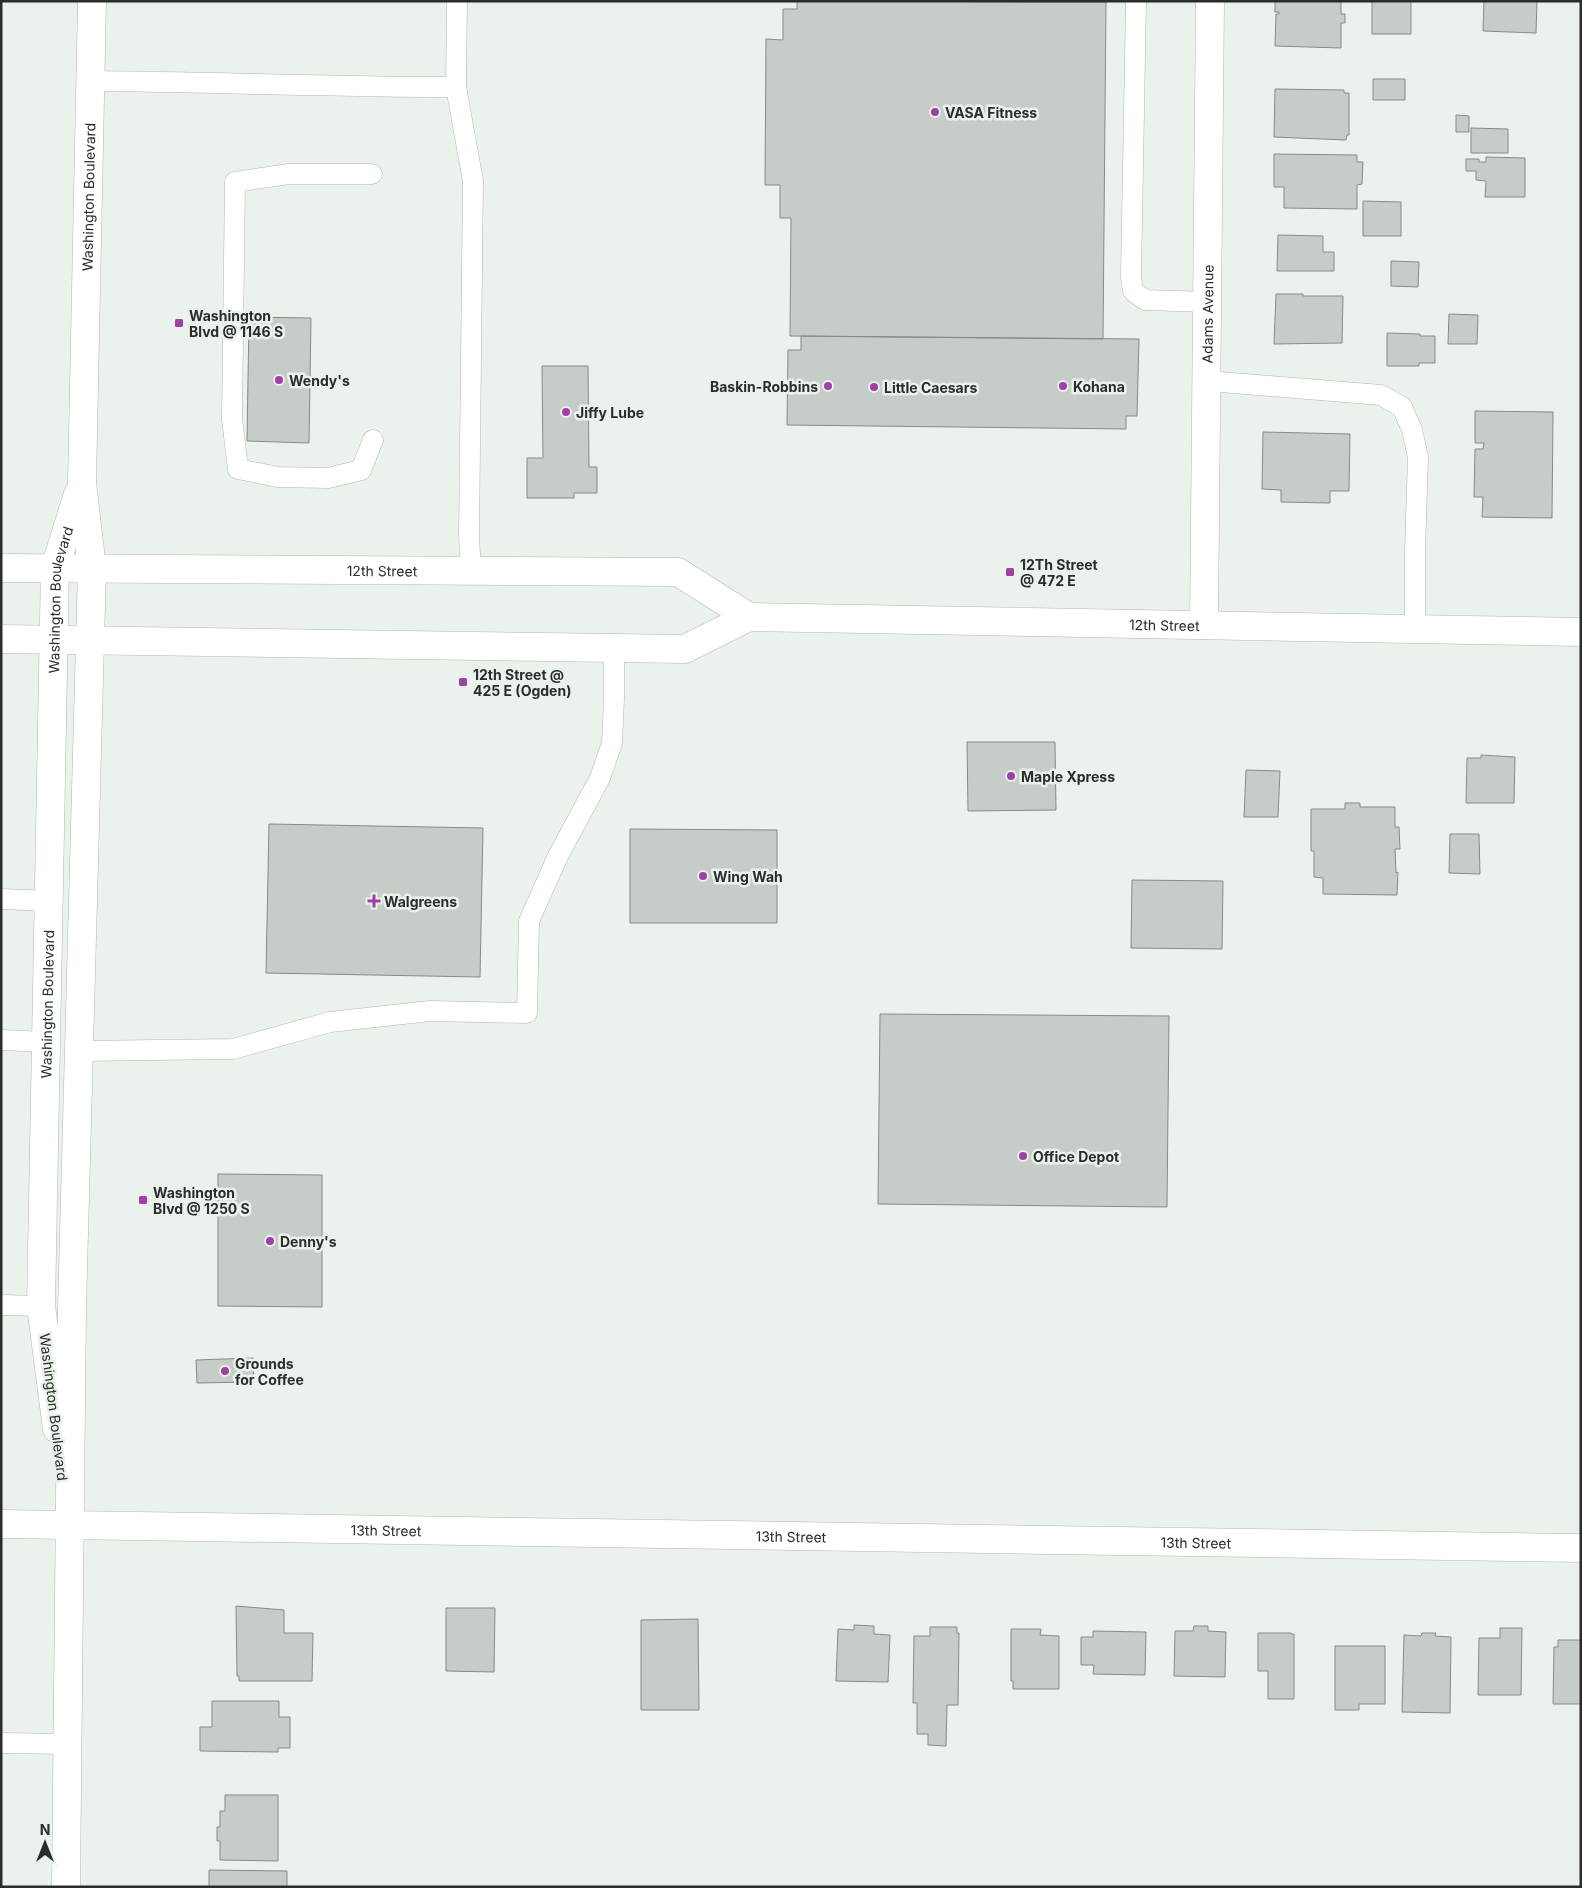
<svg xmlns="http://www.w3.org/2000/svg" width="1582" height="1888" font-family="Inter,sans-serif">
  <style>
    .building { fill: #c6cdc6; stroke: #858b85 }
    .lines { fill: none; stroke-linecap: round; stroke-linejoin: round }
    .service-casing { stroke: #b0b6b0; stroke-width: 21 }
    .minor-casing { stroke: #b0b6b0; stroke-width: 29 }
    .primary-casing { stroke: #b0b6b0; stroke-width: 29 }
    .service { stroke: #fff; stroke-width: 20 }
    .minor { stroke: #fff; stroke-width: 28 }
    .primary { stroke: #fff; stroke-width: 28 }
    .poi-dot { fill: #a03fa5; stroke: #ebf2eb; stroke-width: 2 }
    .labels { text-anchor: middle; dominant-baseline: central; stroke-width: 5; stroke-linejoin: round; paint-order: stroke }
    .poi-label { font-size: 14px; font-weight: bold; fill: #2a2d2a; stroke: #ebf2eb; text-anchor: start }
    .street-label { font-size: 14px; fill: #2a2d2a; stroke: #ebf2eb }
  </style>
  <rect width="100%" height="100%" fill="#ebf2eb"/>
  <!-- building -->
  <path class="building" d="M 797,1 L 1106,2 L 1103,339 L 790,336 L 791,218 L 780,218 L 780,185 L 765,185 L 766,39 L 783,40 L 783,9 L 797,9 Z
    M 1275,1 L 1341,1 L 1341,14 L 1345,14 L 1345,23 L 1341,23 L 1341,48 L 1275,46 L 1276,14 L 1279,14 L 1279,12 L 1275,12 Z
    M 1372,1 L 1411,1 L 1411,34 L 1372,34 Z
    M 1484,1 L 1537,1 L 1536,33 L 1483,31 Z
    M 1373,79 L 1405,79 L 1405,100 L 1373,100 Z
    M 1275,89 L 1344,90 L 1344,93 L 1349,93 L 1349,135 L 1347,135 L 1346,140 L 1274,137 Z
    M 1456,115 L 1469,116 L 1469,132 L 1456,132 Z
    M 1471,128 L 1508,129 L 1508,153 L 1471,153 Z
    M 1274,154 L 1357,155 L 1357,162 L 1363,162 L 1362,184 L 1357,185 L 1357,209 L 1284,208 L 1284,187 L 1274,187 Z
    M 1486,157 L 1525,158 L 1525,197 L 1485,197 L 1486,181 L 1476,180 L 1476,171 L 1466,171 L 1466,159 L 1479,159 L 1479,162 L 1486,162 Z
    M 1363,201 L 1401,202 L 1401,236 L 1363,236 Z
    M 1278,235 L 1323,236 L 1323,252 L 1334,252 L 1334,271 L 1277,271 Z
    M 1391,261 L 1419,262 L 1418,287 L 1391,286 Z
    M 1276,294 L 1303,294 L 1303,296 L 1343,296 L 1342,343 L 1274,344 Z
    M 1449,314 L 1478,315 L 1477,344 L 1448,344 Z
    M 249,317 L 311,318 L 309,443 L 247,441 Z
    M 1387,333 L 1420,334 L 1420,336 L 1435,336 L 1435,363 L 1419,363 L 1419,366 L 1387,366 Z
    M 801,336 L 1139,339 L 1137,416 L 1126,416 L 1126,429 L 787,425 L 788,350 L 801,350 Z
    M 542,366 L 588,366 L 589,467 L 597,467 L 597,493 L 574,493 L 574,498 L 527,498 L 527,458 L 543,458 Z
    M 1475,411 L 1553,412 L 1552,518 L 1482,517 L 1483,497 L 1474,497 L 1475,449 L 1483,449 L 1484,443 L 1475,443 Z
    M 1263,432 L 1350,434 L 1349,491 L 1330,491 L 1330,503 L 1281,502 L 1281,490 L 1262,489 Z
    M 967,742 L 1055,742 L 1056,810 L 968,811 Z
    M 1481,755 L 1515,757 L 1514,803 L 1466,803 L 1467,758 L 1481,758 Z
    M 1246,770 L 1280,771 L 1278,817 L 1244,817 Z
    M 1345,803 L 1360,803 L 1360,807 L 1395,807 L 1395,827 L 1399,827 L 1400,849 L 1395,849 L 1396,873 L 1398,872 L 1397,895 L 1323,894 L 1323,878 L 1314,877 L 1314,851 L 1311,851 L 1311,809 L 1345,809 Z
    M 269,824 L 483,828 L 480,977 L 266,973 Z
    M 630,829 L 777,830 L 777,923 L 630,923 Z
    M 1450,834 L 1479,834 L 1480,874 L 1449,873 Z
    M 1132,880 L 1223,881 L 1222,949 L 1131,948 Z
    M 880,1014 L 1169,1016 L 1167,1207 L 878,1204 Z
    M 218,1174 L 322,1175 L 322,1307 L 218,1306 Z
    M 253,1358 L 254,1382 L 197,1383 L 196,1360 Z
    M 236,1606 L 284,1610 L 284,1633 L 313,1633 L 312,1681 L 239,1681 L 239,1676 L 237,1676 Z
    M 446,1608 L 495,1608 L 494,1672 L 446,1671 Z
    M 698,1619 L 699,1710 L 641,1710 L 641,1620 Z
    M 854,1625 L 874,1626 L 874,1634 L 890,1635 L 888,1682 L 836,1681 L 838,1629 L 854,1630 Z
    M 1194,1626 L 1208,1626 L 1208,1631 L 1226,1632 L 1225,1677 L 1174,1676 L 1175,1631 L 1193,1631 Z
    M 930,1627 L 957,1627 L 957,1633 L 959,1633 L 958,1705 L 947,1705 L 946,1746 L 928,1745 L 928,1734 L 917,1734 L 917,1703 L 913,1703 L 914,1636 L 930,1636 Z
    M 1500,1628 L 1522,1628 L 1521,1695 L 1478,1695 L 1479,1638 L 1500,1638 Z
    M 1011,1629 L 1041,1629 L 1040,1635 L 1059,1636 L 1059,1689 L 1013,1689 L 1013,1681 L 1011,1681 Z
    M 1093,1631 L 1146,1632 L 1145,1675 L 1093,1674 L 1094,1665 L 1081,1665 L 1081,1637 L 1093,1637 Z
    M 1258,1633 L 1291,1633 L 1291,1634 L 1294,1634 L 1294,1699 L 1268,1699 L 1268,1671 L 1258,1671 Z
    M 1422,1633 L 1436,1633 L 1435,1636 L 1451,1637 L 1450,1713 L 1402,1712 L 1404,1635 L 1421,1636 Z
    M 1558,1640 L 1581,1640 L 1581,1704 L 1553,1704 L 1554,1647 L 1558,1647 Z
    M 1335,1646 L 1385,1646 L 1385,1704 L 1359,1704 L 1359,1710 L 1335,1710 Z
    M 212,1701 L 279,1701 L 279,1717 L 290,1717 L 290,1748 L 278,1748 L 278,1752 L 200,1751 L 200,1727 L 212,1727 Z
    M 225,1795 L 278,1795 L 278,1861 L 220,1860 L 220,1841 L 217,1841 L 217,1827 L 220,1827 L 220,1811 L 225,1811 Z
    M 209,1870 L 287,1871 L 287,1887 L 209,1887 Z"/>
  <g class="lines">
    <defs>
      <path id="service" d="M 457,1 L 456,87 L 473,181 L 469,536 L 471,571
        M 1136,1 L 1131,277 L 1133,291 L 1145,300 L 1208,302
        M 90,81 C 212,82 334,87 456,87
        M 372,174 L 289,174 L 235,182 L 232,419 L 238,469 L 278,477 L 328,478 L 361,470 L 373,440
        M 1208,381 L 1381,395 L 1402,407 L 1412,430 L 1418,457 L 1415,550 L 1415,628
        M 1,899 L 49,901
        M 1,1040 L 46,1042
        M 79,1051 L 233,1049 L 330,1022 L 430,1011 L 527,1013 L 529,921 L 558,856 L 600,778 L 612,743 L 614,698 L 614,649
        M 1,1305 L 41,1306
        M 1,1743 L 68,1744"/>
      <g id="minor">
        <path id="s1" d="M 1204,625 L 1210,1"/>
        <path id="s2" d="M 1,1524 L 1581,1548"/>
      </g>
      <g id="primary">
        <path id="s3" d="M 1,568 L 678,572 L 749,617"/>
        <path id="s4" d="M 1,639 L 685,649 L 749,617 L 1581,632"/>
        <path id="s5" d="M 57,1429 L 41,1306 L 55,568 L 78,494"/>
        <path id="s6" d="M 66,1887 L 72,1307 L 92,568 L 82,483 L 92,1"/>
      </g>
    </defs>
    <!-- service casing -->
    <use href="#service" class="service-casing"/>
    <!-- minor casing -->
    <use href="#minor" class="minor-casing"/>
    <!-- primary casing -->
    <use href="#primary" class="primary-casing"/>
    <!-- service -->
    <use href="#service" class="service"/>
    <!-- minor -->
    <use href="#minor" class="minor"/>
    <!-- primary -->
    <use href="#primary" class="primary"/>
  </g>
  <!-- markers -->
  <g class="poi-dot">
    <circle cx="935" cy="112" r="5"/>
    <rect x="174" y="318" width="10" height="10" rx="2.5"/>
    <circle cx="279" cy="380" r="5"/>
    <circle cx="828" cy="386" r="5"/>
    <circle cx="1063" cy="386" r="5"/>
    <circle cx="874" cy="387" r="5"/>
    <circle cx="566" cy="412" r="5"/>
    <rect x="1005" y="567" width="10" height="10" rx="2.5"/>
    <rect x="458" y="677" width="10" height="10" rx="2.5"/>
    <circle cx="1011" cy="776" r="5"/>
    <circle cx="703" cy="876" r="5"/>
    <path d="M371.5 893.5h5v5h5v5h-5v5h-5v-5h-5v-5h5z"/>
    <circle cx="1023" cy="1156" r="5"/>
    <rect x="138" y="1195" width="10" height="10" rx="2.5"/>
    <circle cx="270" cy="1241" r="5"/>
    <circle cx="225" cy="1371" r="5"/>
  </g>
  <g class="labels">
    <!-- poi labels -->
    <g class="poi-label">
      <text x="945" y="112">VASA Fitness</text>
      <text x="189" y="315">Washington<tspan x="189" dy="16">Blvd @ 1146 S</tspan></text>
      <text x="289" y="380">Wendy's</text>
      <text x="818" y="386" text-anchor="end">Baskin-Robbins</text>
      <text x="1073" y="386">Kohana</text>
      <text x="884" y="387">Little Caesars</text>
      <text x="576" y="412">Jiffy Lube</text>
      <text x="1020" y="564">12Th Street<tspan x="1020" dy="16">@ 472 E</tspan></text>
      <text x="473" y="674">12th Street @<tspan x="473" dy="16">425 E (Ogden)</tspan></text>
      <text x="1021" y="776">Maple Xpress</text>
      <text x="713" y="876">Wing Wah</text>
      <text x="384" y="901">Walgreens</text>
      <text x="1033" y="1156">Office Depot</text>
      <text x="153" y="1192">Washington<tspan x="153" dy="16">Blvd @ 1250 S</tspan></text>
      <text x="280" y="1241">Denny's</text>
      <text x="235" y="1363">Grounds<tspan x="235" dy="16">for Coffee</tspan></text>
    </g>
    <!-- street labels -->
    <g class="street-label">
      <text stroke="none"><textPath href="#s6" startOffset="1691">Washington Boulevard</textPath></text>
      <text stroke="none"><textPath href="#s1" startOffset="311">Adams Avenue</textPath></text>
      <text stroke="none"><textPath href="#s3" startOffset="381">12th Street</textPath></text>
      <text stroke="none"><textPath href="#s5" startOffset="831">Washington Boulevard</textPath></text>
      <text stroke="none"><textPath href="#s4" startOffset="1171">12th Street</textPath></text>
      <text stroke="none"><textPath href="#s5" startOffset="426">Washington Boulevard</textPath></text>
      <text transform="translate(54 1407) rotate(83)">Washington Boulevard</text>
      <text stroke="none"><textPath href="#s2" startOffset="385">13th Street</textPath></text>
      <text stroke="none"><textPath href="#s2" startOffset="790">13th Street</textPath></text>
      <text stroke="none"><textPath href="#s2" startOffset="1195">13th Street</textPath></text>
    </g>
  </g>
  <!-- border -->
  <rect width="1582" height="1888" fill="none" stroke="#2a2d2a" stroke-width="5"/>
  <!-- north arrow -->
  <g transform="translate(45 1843)" stroke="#ebf2eb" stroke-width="4" paint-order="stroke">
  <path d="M0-4L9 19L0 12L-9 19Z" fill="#2a2d2a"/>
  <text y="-8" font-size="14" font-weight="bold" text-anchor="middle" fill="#2a2d2a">N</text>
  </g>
</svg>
